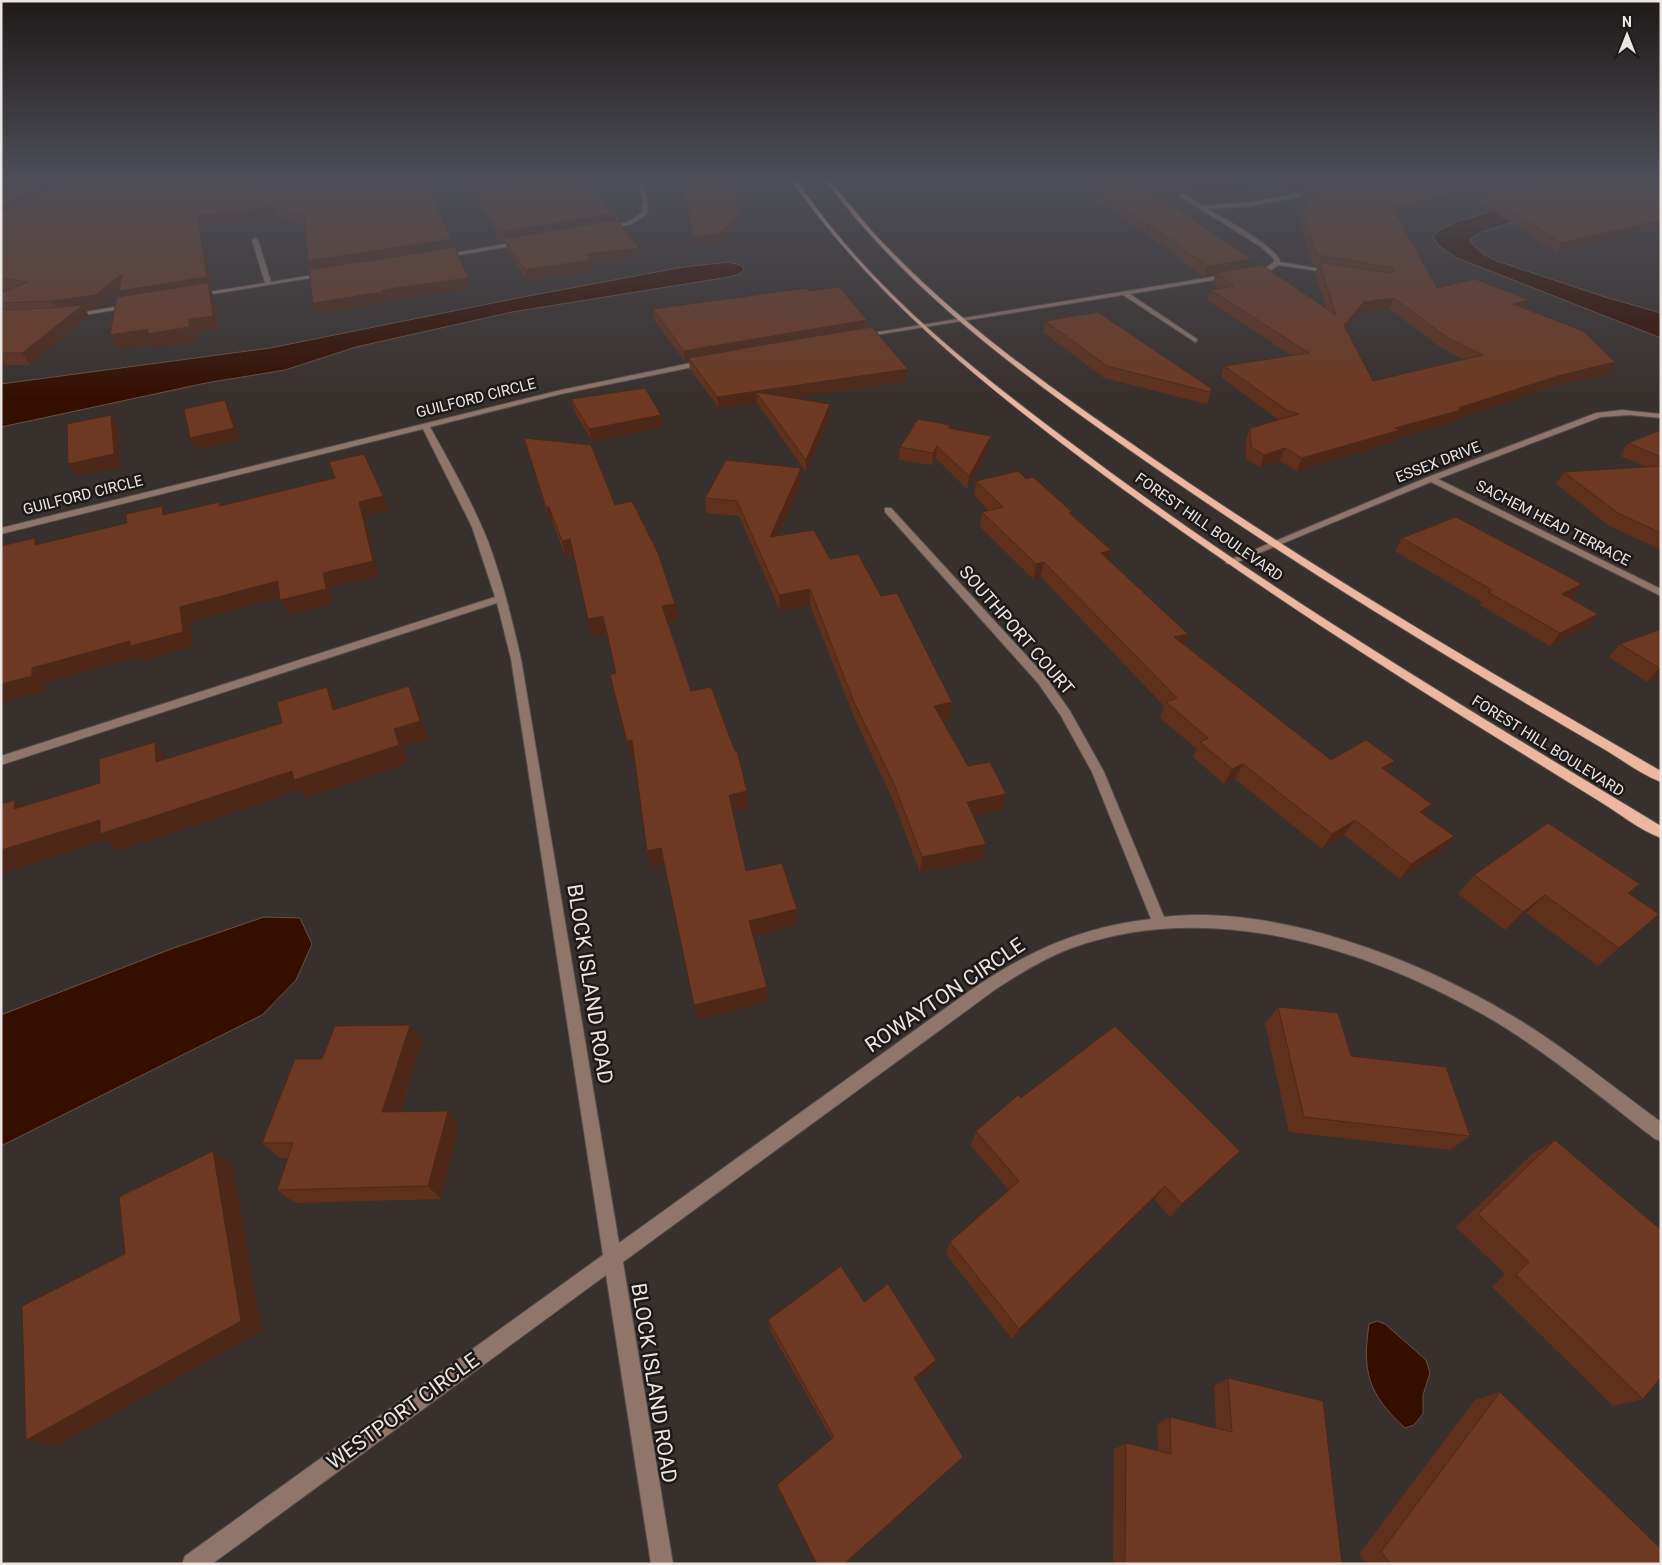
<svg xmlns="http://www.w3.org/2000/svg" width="1662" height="1565" font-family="Roboto,sans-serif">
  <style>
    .water { fill: #340f00; stroke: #6b4f44 }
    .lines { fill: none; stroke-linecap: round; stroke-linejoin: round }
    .minor-casing { stroke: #544d4a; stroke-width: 2 }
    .major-casing { stroke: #544d4a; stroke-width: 2 }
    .minor { fill: #8f756a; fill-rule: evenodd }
    .major { fill: #ecb6a0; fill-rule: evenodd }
    .wall { fill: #5f311d; fill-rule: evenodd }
    .shaded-wall { fill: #4d2818 }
    .building { fill: #6e3922; stroke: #4d2818; fill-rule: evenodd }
    .labels { text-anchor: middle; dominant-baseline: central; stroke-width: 5; stroke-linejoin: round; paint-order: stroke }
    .far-street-label { font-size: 15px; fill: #eae5e2; stroke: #1d1918 }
    .street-label { font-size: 18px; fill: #eae5e2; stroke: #1d1918 }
    .near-street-label { font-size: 21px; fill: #eae5e2; stroke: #1d1918 }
  </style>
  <rect width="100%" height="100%" fill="#38302d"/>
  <!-- water -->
  <path class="water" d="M 1630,185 L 1481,232 L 1470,239 L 1471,243 L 1483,254 L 1497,261 L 1605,297 L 1661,313 L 1661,338 L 1457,258 L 1439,246 L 1433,237 L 1441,229 L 1456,222 L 1569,188 Z
    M 729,262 L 740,265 L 744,269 L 740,274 L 729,277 L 512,312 L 356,347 L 285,370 L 206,383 L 1,427 L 1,384 L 270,348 L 518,298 L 683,267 Z
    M 264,917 L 300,918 L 312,944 L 296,980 L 262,1015 L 1,1146 L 1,1015 L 171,949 Z
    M 1377,1321 L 1385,1324 L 1426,1360 L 1430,1373 L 1423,1395 L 1423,1414 L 1414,1425 L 1405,1428 C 1368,1394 1362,1372 1369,1324 Z"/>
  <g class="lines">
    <defs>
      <path id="minor" d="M 637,180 L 719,180 L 643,182 L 648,205 L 647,214 L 632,224 L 603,230 L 603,228 L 628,222 L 642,212 L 643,201 Z
        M 1154,180 L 1160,180 L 1203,206 L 1251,202 L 1321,190 L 1319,193 L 1251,206 L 1208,209 C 1221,217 1279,248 1280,262 L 1334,271 L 1331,273 L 1278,265 L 1270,271 L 1251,273 L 1251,271 L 1266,268 L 1274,262 L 1274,259 L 1261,247 Z
        M 255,238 L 258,240 L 271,282 L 326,273 L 329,275 L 194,297 L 194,295 L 196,294 L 265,283 L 252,240 Z
        M 521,241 L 523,244 L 442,258 L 439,256 Z
        M 1230,274 L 1232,277 L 1130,294 L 1197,339 L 1197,341 L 1195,342 L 1123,295 L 863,337 L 860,335 Z
        M 131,304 L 133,305 L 133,307 L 72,317 L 69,315 Z
        M 705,360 L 708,360 L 708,364 L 561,394 L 430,427 C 451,465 473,503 489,544 C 503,582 512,620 521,659 L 619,1243 L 968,992 C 1026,952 1080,927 1151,919 L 1092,772 L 1061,716 L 1038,683 L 885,512 L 885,508 L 891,508 L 1046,677 L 1070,711 L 1104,772 L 1164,917 C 1278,904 1421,960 1516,1018 C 1567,1049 1613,1087 1661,1122 L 1661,1141 L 1655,1139 C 1599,1096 1545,1050 1484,1015 C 1362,946 1206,898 1069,949 C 1043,959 1019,974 996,989 L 623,1262 L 673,1564 L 651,1564 L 606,1275 L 212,1564 L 182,1564 L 185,1556 L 603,1255 L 511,659 L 497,603 L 1,765 L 1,756 L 495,597 L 472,527 L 423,429 L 1,534 L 1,528 L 561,390 Z
        M 1622,410 L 1661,414 L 1661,418 L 1630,415 L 1601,417 L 1438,479 L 1661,589 L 1661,596 L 1431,482 L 1233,564 L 1227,564 L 1225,562 L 1428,477 L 1596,413 Z"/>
      <path id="major" d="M 791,180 L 796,180 C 814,205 832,229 853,253 C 927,337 1020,405 1110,472 C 1286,601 1474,713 1661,826 L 1661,838 C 1639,830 1619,813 1599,801 C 1555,774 1512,747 1468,720 C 1340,640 1214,557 1093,467 C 981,383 872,295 791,180 Z
        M 825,180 L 830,180 C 849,204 868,228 890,250 C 966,329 1058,393 1148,455 C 1313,569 1487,671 1661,771 L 1661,782 C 1640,774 1621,759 1602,748 C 1559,723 1515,697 1472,671 C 1356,601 1242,529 1131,451 C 1019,372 907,290 825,180 Z"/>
    </defs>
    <!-- minor casing -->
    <use href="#minor" class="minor-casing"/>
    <!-- major casing -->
    <use href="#major" class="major-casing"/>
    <!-- minor -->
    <use href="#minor" class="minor"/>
    <!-- major -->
    <use href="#major" class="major"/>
  </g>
  <!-- wall -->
  <path class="wall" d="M 1,180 L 426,180 L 451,239 L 454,247 L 468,278 L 471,288 L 385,301 L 386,303 L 317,314 L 311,269 L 308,261 L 305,225 L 277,218 L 202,227 L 213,288 L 210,289 L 214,296 L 220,329 L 196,333 L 196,341 L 155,348 L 153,344 L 118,349 L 110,335 L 122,296 L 119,292 L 101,307 L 85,309 L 89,316 L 30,365 L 7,365 L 1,370 L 1,293 L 9,290 L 1,289 Z
    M 462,180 L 586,180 L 586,181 L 612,214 L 613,221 L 641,258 L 590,264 L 591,271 L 527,281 L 507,249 L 505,241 L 502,242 Z
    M 681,180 L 721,180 L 741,223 L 721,243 L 695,247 Z
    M 1066,180 L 1661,180 L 1661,228 L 1556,253 L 1471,196 L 1397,215 L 1437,288 L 1529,300 L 1524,308 L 1608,374 L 1554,386 L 1457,419 L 1455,422 L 1397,438 L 1394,442 L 1297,471 L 1280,461 L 1260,467 L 1246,459 L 1246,440 L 1250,428 L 1279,420 L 1221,377 L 1224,366 L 1291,355 L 1207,300 L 1211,290 L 1220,288 L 1213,283 L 1215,275 L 1204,277 L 1147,234 L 1145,235 L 1115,212 L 1109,209 L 1104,209 ZM 1254,182 L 1289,193 L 1304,190 L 1301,197 L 1312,201 L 1302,211 L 1299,220 L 1313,266 L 1318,266 L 1315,273 L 1326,308 L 1250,267 L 1252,259 L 1164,200 L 1179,198 L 1181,190 L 1190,196 L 1253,187 ZM 1389,309 L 1443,349 L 1463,359 L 1373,381 L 1346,329 L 1360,313 Z
    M 809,291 L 867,320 L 866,328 L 908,369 L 907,381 L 792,398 L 830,416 L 806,472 L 757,403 L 719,408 L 690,369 L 689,361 L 685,362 L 654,320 L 653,309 Z
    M 1045,321 L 1212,389 L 1207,404 L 1104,378 L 1043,332 Z
    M 571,399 L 662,427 L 592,441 L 574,411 Z
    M 914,422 L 950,425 L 950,429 L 991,436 L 989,448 L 967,489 L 936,458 L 932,465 L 899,460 L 900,447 L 913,426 Z
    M 1661,430 L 1661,550 L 1608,525 L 1556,484 L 1564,472 L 1647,467 L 1620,456 L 1628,443 Z
    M 524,438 L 615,505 L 675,604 L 678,620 L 668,622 L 691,691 L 749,808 L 732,811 L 746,871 L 797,925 L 753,936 L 768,1002 L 698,1020 L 664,864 L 651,867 L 647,851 L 634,757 L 631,758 L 610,675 L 616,673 L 607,633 L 592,636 L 574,556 L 566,558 L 553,523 L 550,523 Z
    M 801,468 L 801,483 L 778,536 L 830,559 L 881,596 L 952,702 L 950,718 L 942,720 L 968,766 L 1006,794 L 1003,810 L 973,816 L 983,860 L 920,872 L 893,800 L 854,717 L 810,605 L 780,611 L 739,516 L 706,513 L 705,498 Z
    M 1026,479 L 1072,512 L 1071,515 L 1111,550 L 1108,560 L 1188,634 L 1184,644 L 1331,760 L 1387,772 L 1424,815 L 1454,836 L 1442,851 L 1400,879 L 1344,835 L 1322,849 L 1235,779 L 1224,784 L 1193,757 L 1197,749 L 1160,718 L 1164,706 L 1041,577 L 1033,579 L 980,527 L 982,512 L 989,511 L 974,495 L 976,481 Z
    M 1402,538 L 1582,584 L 1573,597 L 1570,598 L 1588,627 L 1550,646 L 1480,605 L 1482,602 L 1395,551 Z
    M 1661,629 L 1661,676 L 1647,682 L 1609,657 L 1620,644 Z
    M 1474,875 L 1640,884 L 1629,894 L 1659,914 L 1598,966 L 1526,913 L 1505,930 L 1458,894 Z
    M 1278,1007 L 1351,1056 L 1470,1136 L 1450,1150 L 1289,1132 L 1265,1023 Z
    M 422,1041 L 401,1112 L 448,1111 L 459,1126 L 441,1199 L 295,1203 L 277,1190 L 288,1158 L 280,1158 L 262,1143 L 322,1059 Z
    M 1021,1098 L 1227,1165 L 1170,1217 L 1154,1199 L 1012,1339 L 946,1254 L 950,1242 L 1009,1190 L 971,1146 L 976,1131 Z
    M 1555,1140 L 1643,1399 L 1613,1406 L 1492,1287 L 1505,1274 L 1456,1227 L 1532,1154 Z
    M 864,1302 L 936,1360 L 933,1368 L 916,1382 L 963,1457 L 845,1564 L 817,1564 L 832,1439 L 770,1330 L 768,1320 Z
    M 1228,1378 L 1342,1564 L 1113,1564 L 1114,1449 L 1126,1443 L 1158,1451 L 1157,1424 L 1170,1417 L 1216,1428 L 1214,1386 Z
    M 1500,1392 L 1661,1564 L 1367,1564 L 1359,1554 L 1475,1400 Z"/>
  <!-- shaded-wall -->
  <path class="shaded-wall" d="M 55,180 L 80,180 L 1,219 L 1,206 Z
    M 1239,180 L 1255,180 L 1253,187 L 1190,196 L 1192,187 Z
    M 1310,180 L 1346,180 L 1305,188 L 1304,190 L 1289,193 L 1292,184 Z
    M 1475,187 L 1471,196 L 1389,217 L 1393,208 Z
    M 1181,188 L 1179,198 L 1157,201 L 1159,192 Z
    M 1111,199 L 1109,209 L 1104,209 L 1105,200 Z
    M 273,207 L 277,218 L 202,227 L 213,288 L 210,289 L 214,296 L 220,329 L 196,333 L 196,341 L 155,348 L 153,344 L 118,349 L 110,335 L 148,329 L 189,327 L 125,303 L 119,292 L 101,307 L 85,309 L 89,316 L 30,365 L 22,353 L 59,312 L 52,301 L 122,274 L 198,216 Z
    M 741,213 L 741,223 L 721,243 L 695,247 L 694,237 Z
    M 612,214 L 614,223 L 504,239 L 505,241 L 502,242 L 499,232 Z
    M 1661,220 L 1661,228 L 1556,253 L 1561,243 Z
    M 1147,225 L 1150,225 L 1147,234 L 1145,235 Z
    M 451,239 L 454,249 L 313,272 L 308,261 Z
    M 639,248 L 641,258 L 590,264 L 591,271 L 527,281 L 525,270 L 586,254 Z
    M 1252,259 L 1249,269 L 1216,273 L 1215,275 L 1204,277 L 1207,266 Z
    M 468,278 L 471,288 L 385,301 L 382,290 Z
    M 382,292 L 386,303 L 317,314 L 313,303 Z
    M 1394,298 L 1389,309 L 1360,313 L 1340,336 L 1344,325 L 1364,302 Z
    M 1529,300 L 1523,311 L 1513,304 Z
    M 867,320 L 866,331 L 689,358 L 689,361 L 685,362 L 684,351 Z
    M 1,356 L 7,365 L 1,370 Z
    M 1615,362 L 1608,374 L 1554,386 L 1457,419 L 1455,422 L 1397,438 L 1394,442 L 1297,471 L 1302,458 L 1395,428 L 1458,408 L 1561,375 Z
    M 908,369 L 907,381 L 764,402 L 756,392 L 757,403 L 719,408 L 717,397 Z
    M 225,400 L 231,412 L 240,440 L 197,450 L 190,438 Z
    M 830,404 L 830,416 L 806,472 L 806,460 Z
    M 111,415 L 118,427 L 121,467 L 77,476 L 68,464 Z
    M 661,415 L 662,427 L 592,441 L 589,429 Z
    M 991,436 L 989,448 L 967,489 L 969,476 Z
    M 937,446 L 936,458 L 932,465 L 933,453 Z
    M 1285,448 L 1280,461 L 1260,467 L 1264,455 Z
    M 801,468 L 801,483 L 771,553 L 770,537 Z
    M 383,496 L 389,510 L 365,516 L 379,576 L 330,588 L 333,604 L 289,615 L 280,600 L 359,502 Z
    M 162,506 L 171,520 L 163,515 Z
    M 546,507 L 549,507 L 553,523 L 550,523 Z
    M 35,538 L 46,553 L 35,545 Z
    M 570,539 L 574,556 L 566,558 L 562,541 Z
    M 1111,550 L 1107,565 L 1101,553 Z
    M 1044,562 L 1041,577 L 1033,579 L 1036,564 Z
    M 278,581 L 286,596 L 190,622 L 193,647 L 141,661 L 138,657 L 45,683 L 45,691 L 1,703 L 1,684 L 32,668 L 180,607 Z
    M 1582,584 L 1573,597 L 1552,607 L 1562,594 Z
    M 810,589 L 810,605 L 780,611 L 779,595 Z
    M 675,604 L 678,620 L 665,623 L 662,606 Z
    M 1598,614 L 1588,627 L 1550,646 L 1560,633 Z
    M 603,616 L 607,633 L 592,636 L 588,619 Z
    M 1188,634 L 1182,649 L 1174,637 Z
    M 1659,668 L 1661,668 L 1661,676 L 1647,682 Z
    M 409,686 L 417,704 L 429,739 L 403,747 L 408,763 L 306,798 L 301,790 L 117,851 L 106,840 L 1,874 L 1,850 L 394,729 Z
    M 327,687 L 336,705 L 343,728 L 333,710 Z
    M 952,702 L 950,718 L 932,722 L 934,706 Z
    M 632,740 L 636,757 L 631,758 L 627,741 Z
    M 155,742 L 169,760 L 156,762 Z
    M 1395,761 L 1385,776 L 1382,768 Z
    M 1243,764 L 1235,779 L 1224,784 L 1232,769 Z
    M 747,791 L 749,808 L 731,811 L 729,795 Z
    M 1006,794 L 1003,810 L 964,818 L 967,802 Z
    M 15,800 L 33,818 L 14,809 Z
    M 1432,804 L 1420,819 L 1420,812 Z
    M 1355,820 L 1344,835 L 1322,849 L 1332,834 Z
    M 1454,836 L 1442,851 L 1400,879 L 1411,864 Z
    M 986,844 L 983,860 L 920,872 L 922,857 Z
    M 661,848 L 664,864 L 651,867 L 647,851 Z
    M 1545,895 L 1526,913 L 1505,930 L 1523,912 Z
    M 797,909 L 797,925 L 750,937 L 749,921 Z
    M 767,987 L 768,1002 L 698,1020 L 694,1005 Z
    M 410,1025 L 422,1041 L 396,1127 L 382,1112 Z
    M 448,1111 L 459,1126 L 441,1199 L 428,1186 Z
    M 213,1151 L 233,1165 L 262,1331 L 57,1446 L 26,1440 Z
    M 1240,1151 L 1227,1165 L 1170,1217 L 1182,1204 Z
    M 1165,1186 L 1154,1199 L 1012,1339 L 1019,1329 Z
    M 936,1360 L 933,1368 L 911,1386 L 914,1378 Z
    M 963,1457 L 845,1564 L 844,1564 Z"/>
  <!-- building -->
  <path class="building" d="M 1,180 L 55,180 L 1,206 Z
    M 71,180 L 426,180 L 451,239 L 308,261 L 304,216 L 273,207 L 198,216 L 207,277 L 119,291 L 122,274 L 95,295 L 52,301 L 1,303 L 1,293 L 28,282 L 1,278 L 1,213 Z
    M 465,180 L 585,180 L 612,214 L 499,232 Z
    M 681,180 L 721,180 L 722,183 L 730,183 L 741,213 L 720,233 L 694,237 Z
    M 1079,180 L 1167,180 L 1181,188 L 1159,192 L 1149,190 L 1252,259 L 1207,266 L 1150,225 L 1147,225 L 1117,203 L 1111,199 L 1105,200 Z
    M 1181,180 L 1239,180 L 1192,187 Z
    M 1279,180 L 1310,180 L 1292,184 Z
    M 1337,180 L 1661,180 L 1661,220 L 1561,243 L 1475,187 L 1393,208 L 1437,288 L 1475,279 L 1529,300 L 1513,304 L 1583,331 L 1615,362 L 1561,375 L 1458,408 L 1461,410 L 1395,428 L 1400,430 L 1302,458 L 1285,448 L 1264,455 L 1251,447 L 1250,428 L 1299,414 L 1288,411 L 1224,366 L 1309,353 L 1211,290 L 1234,286 L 1216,273 L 1262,265 L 1336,315 L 1319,262 L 1390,273 L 1394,271 L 1394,268 L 1317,255 L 1302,211 L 1321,193 L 1305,188 ZM 1394,298 L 1448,338 L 1483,355 L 1373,381 L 1344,325 L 1364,302 Z
    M 617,220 L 639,248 L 586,254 L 589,260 L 525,270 L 504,239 Z
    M 455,247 L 468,278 L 382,290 L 382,292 L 313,303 L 309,270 Z
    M 208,283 L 213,316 L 189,319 L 189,327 L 148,334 L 148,329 L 110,335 L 117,297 Z
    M 839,287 L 867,320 L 684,351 L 653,309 L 807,288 L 809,291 Z
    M 83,305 L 22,353 L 1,353 L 1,310 L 52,308 Z
    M 1098,312 L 1212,389 L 1210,392 L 1107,366 L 1045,321 Z
    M 872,327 L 908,369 L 717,397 L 689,358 L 774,343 Z
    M 645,388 L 661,415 L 589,429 L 571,399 Z
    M 756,392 L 830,404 L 806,460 Z
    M 225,400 L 234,428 L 190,438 L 184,409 Z
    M 111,415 L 114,454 L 68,464 L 67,424 Z
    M 918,419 L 950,425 L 948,428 L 991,436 L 969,476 L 937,446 L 933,453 L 900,447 L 915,424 L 914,422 L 916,423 Z
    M 1661,430 L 1661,457 L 1628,443 Z
    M 524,438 L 591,445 L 615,505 L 632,501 L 658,553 L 675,604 L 662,606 L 691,691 L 711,687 L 735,751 L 737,751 L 747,791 L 729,795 L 746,871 L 782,863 L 797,909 L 749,921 L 767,987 L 694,1005 L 661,848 L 647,851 L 632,740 L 627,741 L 610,675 L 616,673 L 603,616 L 588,619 L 570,539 L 562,541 L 549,507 L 546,507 Z
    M 364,454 L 383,496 L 359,502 L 373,561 L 323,573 L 326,589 L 280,600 L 278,581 L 180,607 L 183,632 L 130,646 L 130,641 L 32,668 L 32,676 L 1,684 L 1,546 L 35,538 L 35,545 L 127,523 L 126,514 L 162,506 L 163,515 L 219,502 L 220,506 L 335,478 L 329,462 Z
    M 726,460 L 801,468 L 770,537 L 814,530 L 830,559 L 858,554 L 881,596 L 897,593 L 952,702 L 934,706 L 968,766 L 990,762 L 1006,794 L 967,802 L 986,844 L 922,857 L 894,784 L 854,702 L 810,589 L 779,595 L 737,501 L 705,498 Z
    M 1661,466 L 1661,533 L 1618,513 L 1564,472 Z
    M 1018,471 L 1026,479 L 1033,477 L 1072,512 L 1069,513 L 1111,550 L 1101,553 L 1188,634 L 1174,637 L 1331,760 L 1366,740 L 1395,761 L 1382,768 L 1432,804 L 1420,812 L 1454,836 L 1411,864 L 1355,820 L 1332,834 L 1243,764 L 1232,769 L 1200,742 L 1208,738 L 1166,702 L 1177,698 L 1044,562 L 1036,564 L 982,512 L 1003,507 L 976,481 Z
    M 1456,517 L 1582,584 L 1562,594 L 1598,614 L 1560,633 L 1488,592 L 1492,590 L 1402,538 Z
    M 1661,629 L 1661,668 L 1659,668 L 1620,644 Z
    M 409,686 L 420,721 L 394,729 L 399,745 L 294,780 L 292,771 L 100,834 L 100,820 L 1,850 L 1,804 L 15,800 L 14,809 L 100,783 L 99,759 L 155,742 L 156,762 L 282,723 L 277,702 L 327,687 L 333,710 Z
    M 1548,823 L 1640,884 L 1628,893 L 1659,914 L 1619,948 L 1545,895 L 1523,912 L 1474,875 Z
    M 1278,1007 L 1338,1013 L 1351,1056 L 1446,1067 L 1470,1136 L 1304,1117 Z
    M 410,1025 L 382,1112 L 448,1111 L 428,1186 L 277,1190 L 293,1143 L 262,1143 L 295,1059 L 322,1059 L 335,1026 Z
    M 1115,1026 L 1240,1151 L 1182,1204 L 1165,1186 L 1019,1329 L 950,1242 L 1019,1181 L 976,1131 L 1018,1095 L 1021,1098 Z
    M 1555,1140 L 1661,1230 L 1661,1377 L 1643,1399 L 1516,1275 L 1529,1262 L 1478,1214 Z
    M 213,1151 L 241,1321 L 26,1440 L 22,1306 L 125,1254 L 119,1197 Z
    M 841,1266 L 864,1302 L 888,1284 L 936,1360 L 914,1378 L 963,1457 L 844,1564 L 817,1564 L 777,1485 L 834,1437 L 768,1320 Z
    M 1228,1378 L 1323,1401 L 1342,1564 L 1125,1564 L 1126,1443 L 1171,1454 L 1170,1417 L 1232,1432 Z
    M 1500,1392 L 1661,1549 L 1661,1564 L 1391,1564 L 1381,1552 Z"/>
  <!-- sky -->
  <linearGradient id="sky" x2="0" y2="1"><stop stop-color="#1f1a19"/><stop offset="0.45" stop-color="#4d4e57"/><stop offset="1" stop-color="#4d4e57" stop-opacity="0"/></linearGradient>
  <rect width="1662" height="399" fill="url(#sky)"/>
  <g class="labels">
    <!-- far-street labels -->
    <g class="far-street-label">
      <text transform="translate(476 398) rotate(-14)">GUILFORD CIRCLE</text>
      <text transform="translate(1438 462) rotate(-21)">ESSEX DRIVE</text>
      <text transform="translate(83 495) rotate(-14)">GUILFORD CIRCLE</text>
      <text transform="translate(1553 523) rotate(27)">SACHEM HEAD TERRACE</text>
      <text transform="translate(1209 527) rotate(35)">FOREST HILL BOULEVARD</text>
      <text transform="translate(1548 746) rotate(32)">FOREST HILL BOULEVARD</text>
    </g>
    <!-- street labels -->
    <g class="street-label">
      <text transform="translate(1017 630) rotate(49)">SOUTHPORT COURT</text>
    </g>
    <!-- near-street labels -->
    <g class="near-street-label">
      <text transform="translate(590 984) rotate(81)">BLOCK ISLAND ROAD</text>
      <text transform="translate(945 995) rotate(-34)">ROWAYTON CIRCLE</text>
      <text transform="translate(654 1383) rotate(81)">BLOCK ISLAND ROAD</text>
      <text transform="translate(403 1411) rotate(-36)">WESTPORT CIRCLE</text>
    </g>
  </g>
  <!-- border -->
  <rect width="1662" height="1565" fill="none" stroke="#eae5e2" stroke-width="5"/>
  <!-- north arrow -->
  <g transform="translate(1627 35)" stroke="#1d1918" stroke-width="4" paint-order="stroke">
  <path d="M0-4L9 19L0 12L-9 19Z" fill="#eae5e2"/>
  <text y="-8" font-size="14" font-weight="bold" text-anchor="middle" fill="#eae5e2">N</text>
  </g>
</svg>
